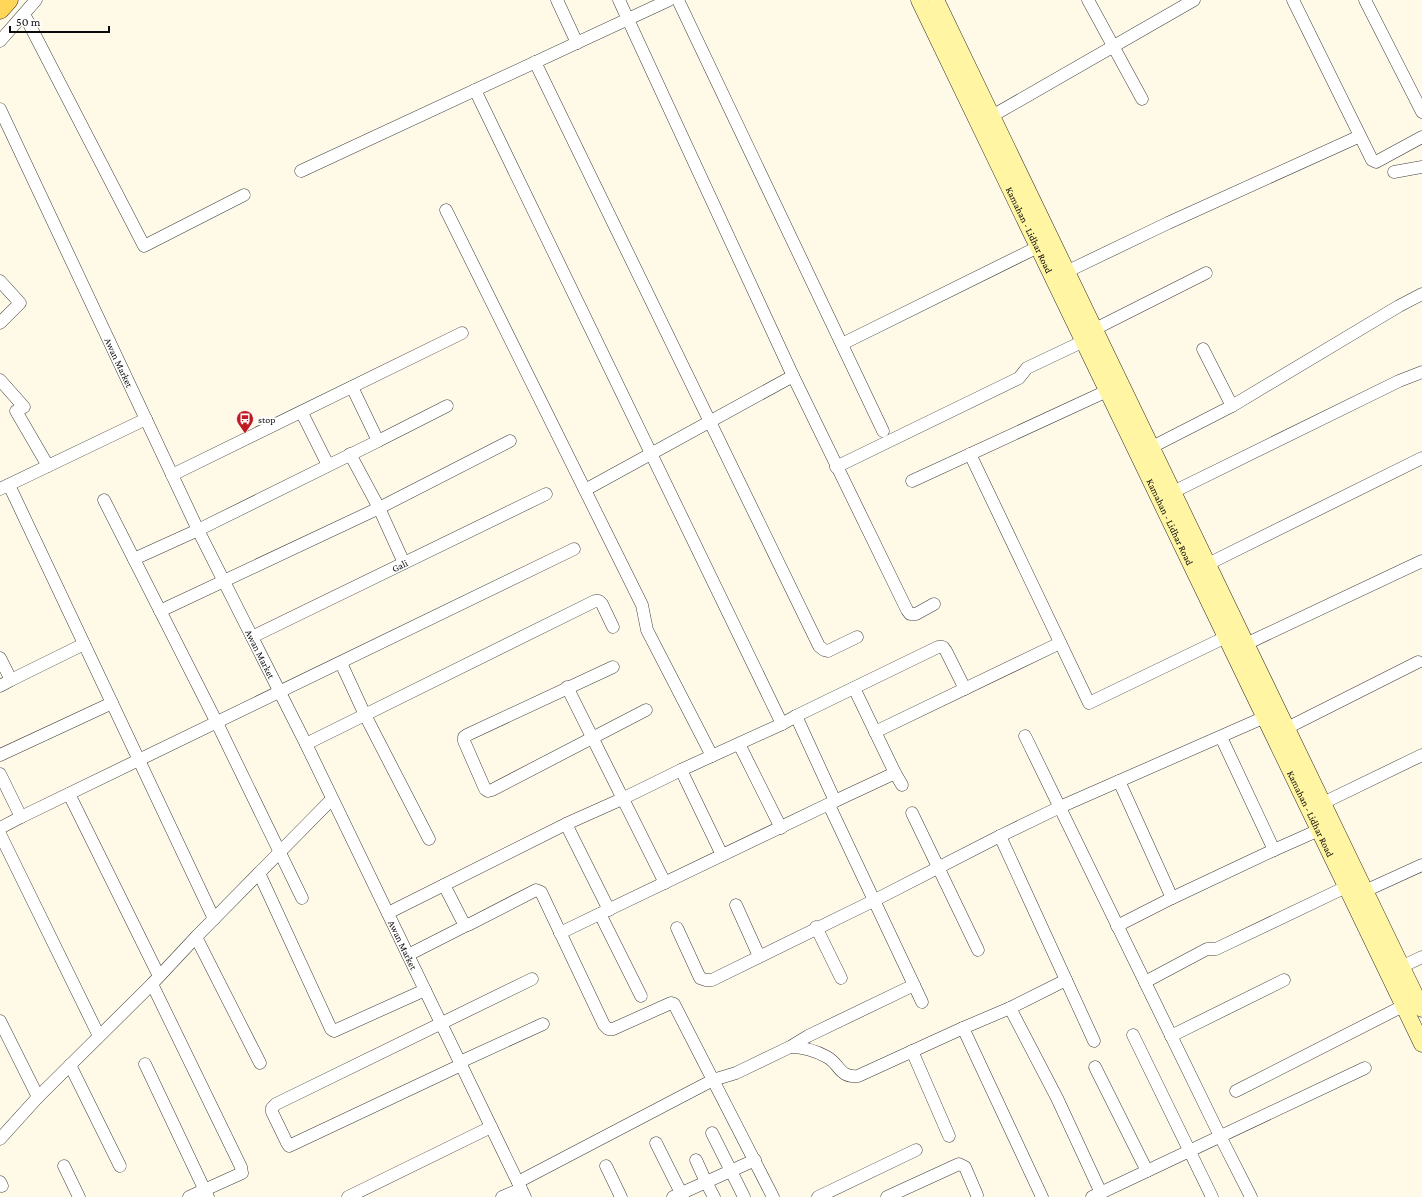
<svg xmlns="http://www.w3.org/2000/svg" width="1422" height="1197" font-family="'Crimson Pro',serif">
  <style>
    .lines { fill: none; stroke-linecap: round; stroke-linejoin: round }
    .minor-casing { stroke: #3d3d3d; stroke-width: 13 }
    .secondary-casing { stroke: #2c2c2c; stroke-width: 17 }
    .primary-casing { stroke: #1b1b1b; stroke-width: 19 }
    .minor { stroke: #fff; stroke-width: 12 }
    .secondary { stroke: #fff5a2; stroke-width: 16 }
    .primary { stroke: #ffd657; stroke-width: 18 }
    .labels { text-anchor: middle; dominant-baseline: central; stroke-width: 4; stroke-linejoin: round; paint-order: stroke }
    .street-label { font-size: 10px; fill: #0a0a0a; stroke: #fff }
    .poi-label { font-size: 10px; fill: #0a0a0a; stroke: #fff; text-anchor: start }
  </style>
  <rect width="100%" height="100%" fill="#fffae7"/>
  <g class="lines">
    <defs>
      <g id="minor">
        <path d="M 557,0 L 577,43"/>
        <path d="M 619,0 L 793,376 L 907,610 L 910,614 L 916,614 L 934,604"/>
        <path d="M 678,0 L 883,431"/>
        <path d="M 1088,0 L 1142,99"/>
        <path d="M 1293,0 L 1372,160 L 1376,162 L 1422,137"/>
        <path d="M 1365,0 L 1422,112"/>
        <path d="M 24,14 L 144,246 L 244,195"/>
        <path d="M 0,41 L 36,0"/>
        <path d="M 535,62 L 819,646 L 824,650 L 828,651 L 857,637"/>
        <path d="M 475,90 L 782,724"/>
        <path id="s1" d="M 0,109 L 198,530 L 306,744 L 525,1197"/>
        <path d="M 992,116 L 1194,0"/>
        <path d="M 301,171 L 669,0"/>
        <path d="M 1394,172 L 1422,167"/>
        <path d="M 446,210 L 642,605 L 647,630 L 712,756"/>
        <path d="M 1066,272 L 1168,223 L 1360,136"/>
        <path d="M 0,281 L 20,303 L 0,323"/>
        <path d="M 1095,329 L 1206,273"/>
        <path d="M 842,344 L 1038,247"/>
        <path d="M 1203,349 L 1232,406"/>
        <path d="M 0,380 L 24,407 L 16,411 L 48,466"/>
        <path d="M 302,413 L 328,465"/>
        <path d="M 378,441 L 447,406"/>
        <path d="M 1152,447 L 1232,406 L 1399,306 L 1422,294"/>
        <path d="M 350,454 L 379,508 L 404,563"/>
        <path d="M 970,454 L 1089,703 L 1226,637"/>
        <path d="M 836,467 L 1019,378 L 1027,368 L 1084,341"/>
        <path d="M 172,475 L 462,333"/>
        <path d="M 912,481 L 1107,391"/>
        <path d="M 9,485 L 214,919"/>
        <path d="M 0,489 L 146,419"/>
        <path d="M 585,490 L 793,376"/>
        <path d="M 1173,492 L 1399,381 L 1422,372"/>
        <path d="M 104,500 L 217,723 L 302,898"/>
        <path d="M 134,559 L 198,530 L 378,441 L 352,387"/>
        <path d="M 1208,564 L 1422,458"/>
        <path d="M 160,611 L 379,508 L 510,441"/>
        <path id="s2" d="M 252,637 L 546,494"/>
        <path d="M 1246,644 L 1422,561"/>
        <path d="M 0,658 L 11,680 L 0,686"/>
        <path d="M 341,663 L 365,715 L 429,839"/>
        <path d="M 613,667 L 467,735 L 464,737 L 464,741 L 485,789 L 488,791 L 492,790 L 646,710"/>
        <path d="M 11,680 L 84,644"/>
        <path d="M 567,687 L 665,883"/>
        <path d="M 1287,728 L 1418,662"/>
        <path d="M 875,732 L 1060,643"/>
        <path d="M 1025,736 L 1220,1136 L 1251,1197"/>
        <path d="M 1221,737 L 1274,850 L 1319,830"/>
        <path d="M 306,744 L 595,601 L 599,601 L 602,604 L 613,627"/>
        <path d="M 739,744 L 781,828"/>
        <path d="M 0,755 L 112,703"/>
        <path d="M 681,770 L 722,855"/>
        <path d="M 895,773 L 902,785"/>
        <path d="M 0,774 L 21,817 L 0,828"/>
        <path d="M 1119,781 L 1172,898"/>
        <path d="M 69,794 L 159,976"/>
        <path d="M 835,801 L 895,773 L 854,688"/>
        <path d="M 1323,803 L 1422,755"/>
        <path d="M 829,805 L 922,1002"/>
        <path d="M 912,813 L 978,950"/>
        <path d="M 21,817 L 574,549"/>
        <path d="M 566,824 L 609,910"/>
        <path d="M 0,834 L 99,1036"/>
        <path d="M 1000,836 L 1094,1041"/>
        <path d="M 259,873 L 331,1029 L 334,1031 L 425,990"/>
        <path d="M 444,885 L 463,922 L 467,925 L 470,924 L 536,890 L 541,892 L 604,1025 L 608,1029 L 613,1029 L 671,1003 L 674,1004 L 773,1197"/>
        <path d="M 1365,891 L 1422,865"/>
        <path d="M 736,905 L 759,956"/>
        <path d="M 388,913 L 566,824 L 622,799 L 681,770 L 782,724 L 796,716 L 938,647 L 943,647 L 946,651 L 965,689"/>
        <path d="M 600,914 L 641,996"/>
        <path d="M 1117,926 L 1172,898 L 1274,850"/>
        <path d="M 816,927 L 841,978"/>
        <path d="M 677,928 L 700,978 L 706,980 L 712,980 L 875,900 L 1000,836 L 1060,807 L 1265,717"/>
        <path d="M 560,933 L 835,801 L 796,716"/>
        <path d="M 196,937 L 260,1063"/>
        <path d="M 408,955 L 467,925"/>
        <path d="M 1401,967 L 1422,957"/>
        <path d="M 1145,982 L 1207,949 L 1216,949 L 1346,887"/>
        <path d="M 152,984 L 241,1167 L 242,1173 L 189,1197"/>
        <path d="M 1010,1008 L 1057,1098 L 1101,1193"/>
        <path d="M 0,1021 L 38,1097"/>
        <path d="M 1133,1035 L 1212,1197"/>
        <path d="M 1171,1036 L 1284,980"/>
        <path d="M 790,1047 L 808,1036 L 914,985"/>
        <path d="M 912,1051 L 949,1136"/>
        <path d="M 460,1062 L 543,1024"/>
        <path d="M 145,1064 L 208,1197"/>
        <path d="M 70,1065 L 120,1166"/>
        <path d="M 461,1065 L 289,1146 L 287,1143 L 272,1112 L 272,1108 L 276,1104 L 532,979"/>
        <path d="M 1095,1067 L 1147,1171"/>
        <path d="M 1236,1091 L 1403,1006"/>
        <path d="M 712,1133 L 744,1197"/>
        <path d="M 0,1139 L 38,1097 L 152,984 L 196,937 L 332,799"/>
        <path d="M 656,1143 L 683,1197"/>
        <path d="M 696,1160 L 706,1182 L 714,1197"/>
        <path d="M 64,1166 L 79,1197"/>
        <path d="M 606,1166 L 621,1197"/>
        <path d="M 0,1182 L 2,1186"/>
        <path d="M 518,1182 L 713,1080 L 736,1073 L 790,1047 C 802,1047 816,1051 827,1057 C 840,1064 839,1078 858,1076 L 963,1028"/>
        <path d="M 348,1197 L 491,1127"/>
        <path d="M 502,1197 L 521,1189"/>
        <path d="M 673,1197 L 755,1160"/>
        <path d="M 818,1197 L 916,1150"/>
        <path d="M 887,1197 L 959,1164 L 965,1167 L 977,1195"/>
        <path d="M 1042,1197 L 963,1028 L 1010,1008 L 1066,980"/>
        <path d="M 1092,1197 L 1365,1068"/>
      </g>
      <g id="secondary">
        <path id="s3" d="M 919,0 L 1422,1044"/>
        <path d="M 936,0 L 1422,1009"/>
      </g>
      <path id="primary" d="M 0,10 L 9,0"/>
    </defs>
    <!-- minor casing -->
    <use href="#minor" class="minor-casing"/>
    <!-- secondary casing -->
    <use href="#secondary" class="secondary-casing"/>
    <!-- primary casing -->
    <use href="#primary" class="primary-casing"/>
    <!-- minor -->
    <use href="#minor" class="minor"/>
    <!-- secondary -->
    <use href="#secondary" class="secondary"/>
    <!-- primary -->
    <use href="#primary" class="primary"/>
  </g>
  <!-- icons -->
  <defs>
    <symbol id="bus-pin" viewBox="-11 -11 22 30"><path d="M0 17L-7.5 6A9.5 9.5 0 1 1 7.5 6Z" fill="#c01b23" stroke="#fff"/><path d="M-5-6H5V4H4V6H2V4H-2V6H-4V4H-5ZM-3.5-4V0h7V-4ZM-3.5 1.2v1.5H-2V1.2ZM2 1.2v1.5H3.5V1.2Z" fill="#fff"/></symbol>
  </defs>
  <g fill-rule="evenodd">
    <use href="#bus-pin" x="235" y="409" width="20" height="27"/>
  </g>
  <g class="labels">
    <!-- street labels -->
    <g class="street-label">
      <text stroke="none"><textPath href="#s3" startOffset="255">Kamahan - Lidhar Road</textPath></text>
      <text stroke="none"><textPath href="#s1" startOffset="280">Awan Market</textPath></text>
      <text stroke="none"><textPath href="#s3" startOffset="579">Kamahan - Lidhar Road</textPath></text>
      <text stroke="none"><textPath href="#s2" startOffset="164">Gali</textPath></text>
      <text stroke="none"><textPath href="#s1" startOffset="604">Awan Market</textPath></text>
      <text stroke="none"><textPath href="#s3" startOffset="903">Kamahan - Lidhar Road</textPath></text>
      <text stroke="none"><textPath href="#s1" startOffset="928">Awan Market</textPath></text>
    </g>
    <!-- poi labels -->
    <g class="poi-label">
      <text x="258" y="419">stop</text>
    </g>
  </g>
  <!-- scale -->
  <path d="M10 26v6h99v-6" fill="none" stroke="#0a0a0a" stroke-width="2"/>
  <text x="16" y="26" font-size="12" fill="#0a0a0a" stroke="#ffffff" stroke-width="3" paint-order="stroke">50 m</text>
</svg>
